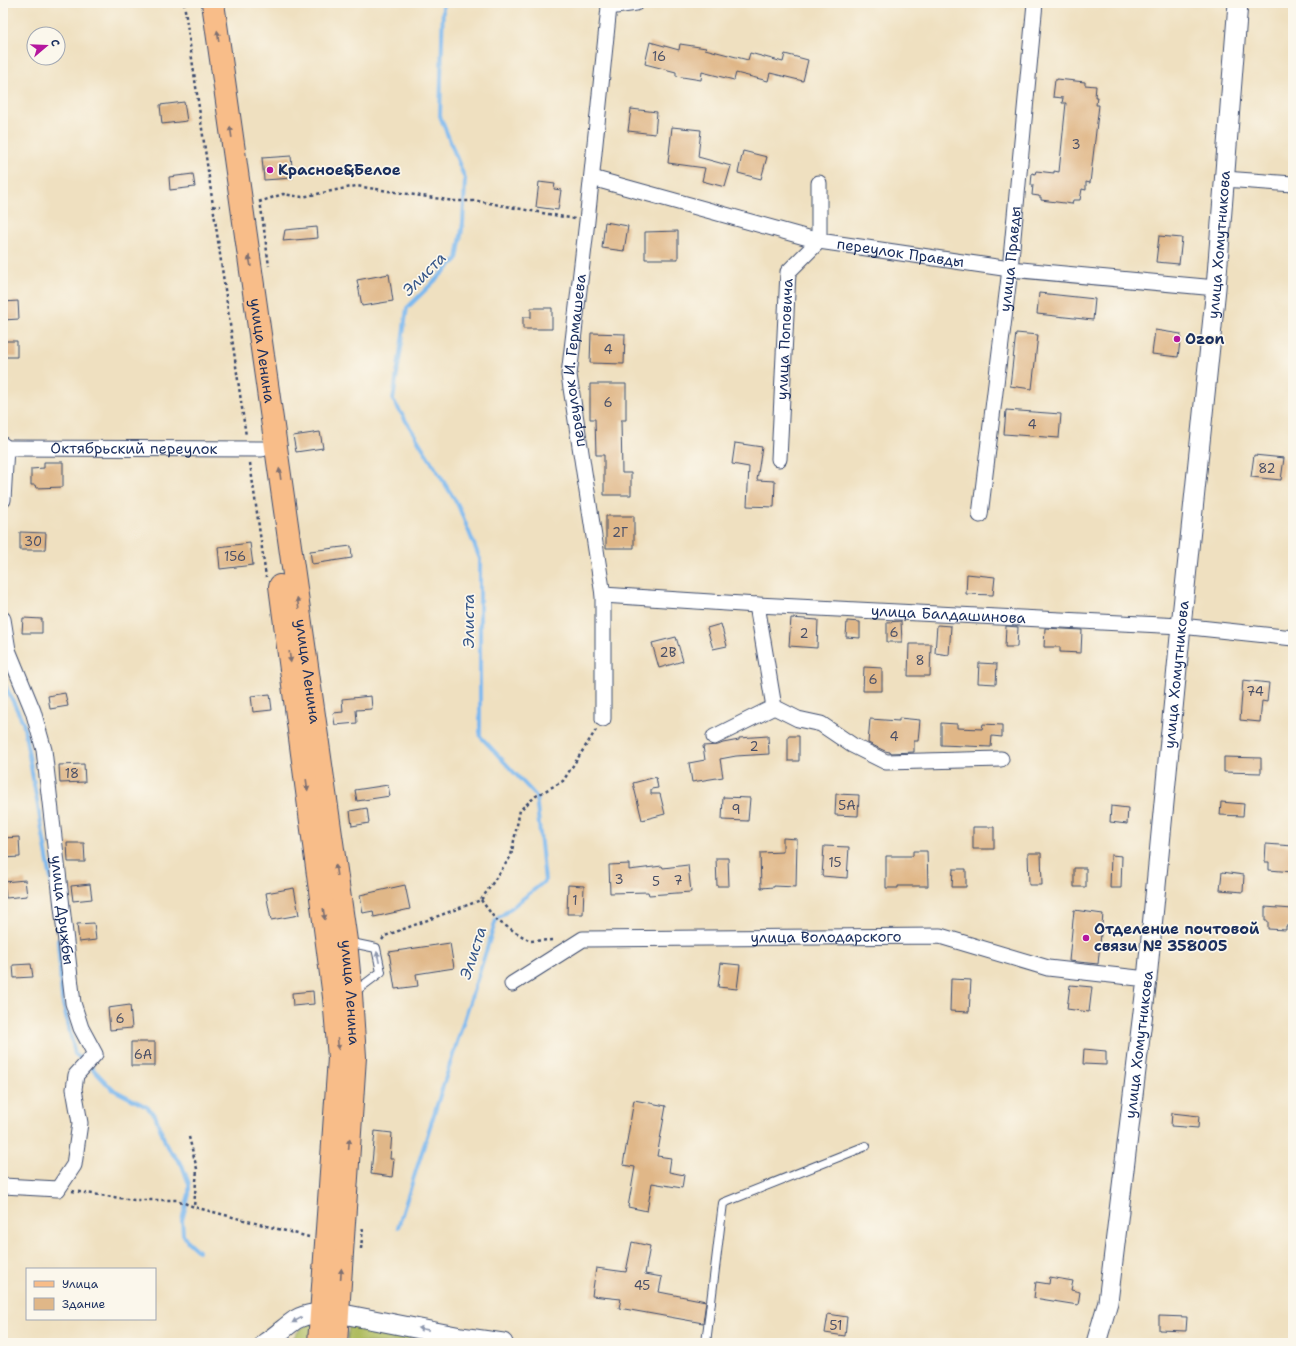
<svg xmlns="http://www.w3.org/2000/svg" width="1296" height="1346" font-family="'Shantell Sans',sans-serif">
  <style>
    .green { fill: #afbc5f; stroke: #65765e }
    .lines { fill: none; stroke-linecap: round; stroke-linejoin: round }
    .stream { stroke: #7db9ef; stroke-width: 4 }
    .building { fill: #e0b788 }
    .service-casing { stroke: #3b4a6d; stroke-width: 10 }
    .minor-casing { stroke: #3b4a6d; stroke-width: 17 }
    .tertiary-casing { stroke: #3b4a6d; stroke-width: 21 }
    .primary-casing { stroke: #3b4a6d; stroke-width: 24 }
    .path { stroke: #3b4a6d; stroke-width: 2.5; stroke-dasharray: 3 3; stroke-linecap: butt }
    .service { stroke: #fff; stroke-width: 8 }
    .minor { stroke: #fff; stroke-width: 15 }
    .tertiary { stroke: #fff; stroke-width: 19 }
    .primary { stroke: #f8bd89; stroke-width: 22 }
    .oneway { fill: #7e6f71 }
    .oneway2 { fill: #8d97ae }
    .poi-dot { fill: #b5179e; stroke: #fbf7ec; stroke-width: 1.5 }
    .labels { text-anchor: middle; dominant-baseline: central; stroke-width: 3.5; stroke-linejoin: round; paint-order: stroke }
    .number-label { font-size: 13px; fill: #4c5168 }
    .poi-label { font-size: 15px; font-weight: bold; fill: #1b2f5e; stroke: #fbf7ec; text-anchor: start }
    .street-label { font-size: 15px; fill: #1b2f5e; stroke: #fbf7ec }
    .water-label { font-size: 16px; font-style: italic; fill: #38588a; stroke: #fbf7ec }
  </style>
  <rect width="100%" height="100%" fill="#fbf7ec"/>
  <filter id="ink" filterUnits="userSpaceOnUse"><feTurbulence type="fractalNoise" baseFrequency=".025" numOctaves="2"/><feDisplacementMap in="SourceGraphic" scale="8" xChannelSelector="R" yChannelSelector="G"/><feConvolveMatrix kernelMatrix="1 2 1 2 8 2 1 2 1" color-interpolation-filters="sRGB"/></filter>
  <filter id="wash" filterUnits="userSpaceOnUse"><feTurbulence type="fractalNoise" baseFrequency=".012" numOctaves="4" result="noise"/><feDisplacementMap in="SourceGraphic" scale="16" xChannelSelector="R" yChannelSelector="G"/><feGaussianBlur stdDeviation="0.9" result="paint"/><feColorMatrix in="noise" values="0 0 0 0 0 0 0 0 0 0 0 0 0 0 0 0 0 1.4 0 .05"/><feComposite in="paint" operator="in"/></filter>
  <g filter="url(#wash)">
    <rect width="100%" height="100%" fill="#efe0c0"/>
    <!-- green -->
    <path class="green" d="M 315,1321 L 313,1343 L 290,1343 C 295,1333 304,1324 315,1321 Z
      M 349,1324 L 435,1343 L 347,1343 Z"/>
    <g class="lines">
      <!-- stream -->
      <path class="stream" d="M 3,681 L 23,722 L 53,891
        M 58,940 L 62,999 L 75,1054 L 84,1061
        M 89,1065 L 112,1089 L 147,1107 L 155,1115 L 167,1147 L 182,1165 L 189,1184 L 189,1194 L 182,1220 L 183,1234 L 188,1242 L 198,1251
        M 398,1227 L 496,920 L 545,881 L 536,796 L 480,736 L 480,559 L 458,505 L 393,400 L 407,308 L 457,259 L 463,223 L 465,179 L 440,116 L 443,3"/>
    </g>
    <g id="blocks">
      <!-- building -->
      <path class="building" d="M 650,42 L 679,50 L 680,44 L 706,48 L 705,49 L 748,60 L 750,53 L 783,62 L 785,54 L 808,60 L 803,81 L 770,73 L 768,81 L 736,73 L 734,80 L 702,72 L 701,80 L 676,76 L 676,72 L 645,64 Z
        M 1057,79 L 1085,82 L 1085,85 L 1096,86 L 1095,97 L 1097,97 L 1096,105 L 1099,105 L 1090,183 L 1086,182 L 1086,190 L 1082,189 L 1080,200 L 1073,200 L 1072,204 L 1041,200 L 1041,197 L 1039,197 L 1039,196 L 1032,195 L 1033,185 L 1031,185 L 1032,173 L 1035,174 L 1036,171 L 1054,173 L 1054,171 L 1059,172 L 1066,103 L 1062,103 L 1063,98 L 1053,97 L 1055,80 L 1057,80 Z
        M 184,102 L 187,121 L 162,124 L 160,105 Z
        M 631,109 L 657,112 L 655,134 L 628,131 Z
        M 672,127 L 701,130 L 698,157 L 731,166 L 725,187 L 702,181 L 705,168 L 668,163 Z
        M 743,151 L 767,157 L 761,179 L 738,173 Z
        M 291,156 L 293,178 L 264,180 L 262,158 Z
        M 193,174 L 195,187 L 170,190 L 169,177 Z
        M 539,182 L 555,184 L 554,189 L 561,190 L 558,210 L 536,207 Z
        M 605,222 L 628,226 L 624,251 L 602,248 Z
        M 317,227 L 318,238 L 283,241 L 285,230 Z
        M 678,231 L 678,259 L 645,259 L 645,232 Z
        M 1159,236 L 1182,238 L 1179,264 L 1156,262 Z
        M 389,274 L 393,301 L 362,306 L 357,280 Z
        M 1039,293 L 1095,299 L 1093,320 L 1037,314 Z
        M 18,301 L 19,319 L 3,320 L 3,302 Z
        M 531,308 L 552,308 L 552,329 L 523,329 L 523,317 L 531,317 Z
        M 1155,330 L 1181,334 L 1178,357 L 1152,354 Z
        M 591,333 L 625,334 L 624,364 L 590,363 Z
        M 1016,333 L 1038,335 L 1032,389 L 1010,386 Z
        M 3,341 L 17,341 L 17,357 L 3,357 Z
        M 590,384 L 626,384 L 626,420 L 621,420 L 622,473 L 631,473 L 631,495 L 604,495 L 604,455 L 596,455 L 595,419 L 590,419 Z
        M 1006,410 L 1061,414 L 1059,438 L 1004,434 Z
        M 320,432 L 323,448 L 296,452 L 293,436 Z
        M 735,443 L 762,447 L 757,480 L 775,481 L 774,507 L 747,506 L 749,467 L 732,464 Z
        M 1254,455 L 1284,458 L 1281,480 L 1251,477 Z
        M 44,462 L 63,462 L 63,487 L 36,488 L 35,485 L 31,485 L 31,469 L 44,468 Z
        M 606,516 L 634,516 L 634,548 L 606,548 Z
        M 20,532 L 46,533 L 45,550 L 20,550 Z
        M 250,543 L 253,565 L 220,569 L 218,547 Z
        M 351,546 L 352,558 L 312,564 L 310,551 Z
        M 967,574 L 995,577 L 993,595 L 966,594 Z
        M 23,618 L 42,619 L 42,633 L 22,633 Z
        M 791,618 L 818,620 L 817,648 L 789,646 Z
        M 847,621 L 860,622 L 860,638 L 846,637 Z
        M 901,621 L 902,642 L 887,642 L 887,622 Z
        M 721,624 L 727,646 L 713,649 L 707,628 Z
        M 937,625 L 951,626 L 949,655 L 935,653 Z
        M 1006,626 L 1018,627 L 1017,647 L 1005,647 Z
        M 1045,628 L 1082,630 L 1081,653 L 1060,652 L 1060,647 L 1044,647 Z
        M 676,637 L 683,661 L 659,668 L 652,643 Z
        M 909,644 L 931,644 L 930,676 L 908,676 Z
        M 979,663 L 997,664 L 996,684 L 978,683 Z
        M 864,667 L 882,668 L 882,691 L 863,691 Z
        M 1243,680 L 1269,683 L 1267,702 L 1262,701 L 1260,722 L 1240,720 Z
        M 65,693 L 68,706 L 50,709 L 48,696 Z
        M 270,694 L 272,710 L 253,712 L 251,696 Z
        M 371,696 L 372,709 L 356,710 L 357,723 L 335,725 L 333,713 L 343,712 L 342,699 Z
        M 899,718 L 920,720 L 918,741 L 914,741 L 914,752 L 890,753 L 890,752 L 885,751 L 868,743 L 870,719 L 899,721 Z
        M 941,723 L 957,724 L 957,728 L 982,729 L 983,724 L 1002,725 L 1002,737 L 992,736 L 991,747 L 941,745 Z
        M 768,736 L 769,754 L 736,756 L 720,759 L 723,777 L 692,782 L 689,763 L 705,760 L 703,746 L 718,745 L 723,743 L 739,740 L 739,738 Z
        M 788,736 L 799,736 L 799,761 L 788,761 Z
        M 1224,757 L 1261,758 L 1261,773 L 1224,772 Z
        M 84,764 L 85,782 L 60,783 L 59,765 Z
        M 656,777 L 658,788 L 651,789 L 651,794 L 660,794 L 665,814 L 642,820 L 633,783 Z
        M 388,785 L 390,796 L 357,801 L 355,790 Z
        M 836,794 L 859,795 L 858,816 L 835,815 Z
        M 723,797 L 750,798 L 748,821 L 722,820 Z
        M 1221,802 L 1244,804 L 1243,816 L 1220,815 Z
        M 1111,806 L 1128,808 L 1127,824 L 1110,822 Z
        M 367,808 L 369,823 L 352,826 L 350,811 Z
        M 973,827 L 994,827 L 994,849 L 973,849 Z
        M 19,837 L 20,857 L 3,858 L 3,838 Z
        M 783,838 L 797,839 L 796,887 L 774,886 L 774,887 L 761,888 L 760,853 L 783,852 Z
        M 67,843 L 84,843 L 85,862 L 68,862 Z
        M 1266,844 L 1293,846 L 1293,872 L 1269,870 L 1269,862 L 1265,862 Z
        M 824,846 L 849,847 L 847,878 L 822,876 Z
        M 913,851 L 927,851 L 928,886 L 898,886 L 898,888 L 886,888 L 886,856 L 913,856 Z
        M 1028,853 L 1041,853 L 1042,885 L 1029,885 Z
        M 1111,855 L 1122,856 L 1121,888 L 1110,888 Z
        M 716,858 L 728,858 L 729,886 L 717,886 Z
        M 629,864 L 629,870 L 662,866 L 663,868 L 688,865 L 691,892 L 649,895 L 648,892 L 610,893 L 609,865 Z
        M 1074,868 L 1086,868 L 1086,887 L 1074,887 Z
        M 953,869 L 966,869 L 966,887 L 952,887 Z
        M 1222,872 L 1244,875 L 1243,892 L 1220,890 Z
        M 25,880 L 27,896 L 6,898 L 4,882 Z
        M 90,884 L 92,899 L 73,901 L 71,886 Z
        M 405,885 L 410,909 L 374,917 L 373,911 L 363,913 L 360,895 Z
        M 568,885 L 584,886 L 583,914 L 567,914 Z
        M 294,888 L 299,915 L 271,920 L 266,893 Z
        M 1265,907 L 1293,909 L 1293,926 L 1286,926 L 1286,930 L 1268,929 L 1268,921 L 1265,921 Z
        M 1074,910 L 1103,914 L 1098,964 L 1069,961 Z
        M 94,923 L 96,940 L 79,942 L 77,924 Z
        M 450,943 L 454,968 L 416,974 L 418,986 L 395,989 L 389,952 Z
        M 721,963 L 740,965 L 737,989 L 718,987 Z
        M 31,964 L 33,977 L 14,978 L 13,965 Z
        M 951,979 L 971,980 L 969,1012 L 950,1011 Z
        M 1070,985 L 1092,987 L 1089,1012 L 1067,1009 Z
        M 313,991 L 314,1004 L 293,1006 L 292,993 Z
        M 130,1005 L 132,1028 L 110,1030 L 108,1008 Z
        M 131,1042 L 155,1042 L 155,1066 L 131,1066 Z
        M 1084,1049 L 1106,1051 L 1106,1065 L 1083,1064 Z
        M 634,1100 L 666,1106 L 657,1156 L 671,1158 L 669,1172 L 684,1175 L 682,1188 L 652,1183 L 647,1211 L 628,1207 L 635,1167 L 623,1165 Z
        M 1172,1113 L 1199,1116 L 1198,1128 L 1171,1126 Z
        M 375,1131 L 392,1133 L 390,1159 L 394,1159 L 392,1177 L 371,1174 Z
        M 632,1242 L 650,1246 L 645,1274 L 662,1277 L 659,1292 L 706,1301 L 703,1323 L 619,1308 L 621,1299 L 592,1296 L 596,1268 L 626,1272 Z
        M 1050,1277 L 1073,1281 L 1071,1290 L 1080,1292 L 1078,1305 L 1034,1298 L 1036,1282 L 1049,1284 Z
        M 828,1314 L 847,1317 L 845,1336 L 825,1333 Z
        M 1159,1316 L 1187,1317 L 1186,1331 L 1159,1330 Z"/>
    </g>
  </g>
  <g filter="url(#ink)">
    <use href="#blocks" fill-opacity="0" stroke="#3b4a6d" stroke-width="1"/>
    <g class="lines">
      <defs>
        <path id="service" d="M 347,942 L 376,948 L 381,972 L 353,993
          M 706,1343 L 723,1203 L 866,1146"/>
        <g id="minor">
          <path d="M 609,7 L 636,3"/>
          <path id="s1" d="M 592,178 L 819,241 L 1010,269 L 1216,288"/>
          <path d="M 1224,179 L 1293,184"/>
          <path d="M 3,445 L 6,448 L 3,500"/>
          <path id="s2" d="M 6,448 L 262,449"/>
          <path id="s3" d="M 779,459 L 788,272 L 819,241 L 819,183"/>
          <path id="s4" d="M 980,515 L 1010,269 L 1035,3"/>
          <path id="s5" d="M 603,595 L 757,605 L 1181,626 L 1293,638"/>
          <path d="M 757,605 L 774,707 L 798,719 L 821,724 L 852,745 L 886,762 L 1001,759"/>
          <path id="s6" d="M 3,619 L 8,650 L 33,711 L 44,750 L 73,1003 L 81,1028 L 95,1054 L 76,1075 L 74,1089 L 80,1123 L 74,1165 L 58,1189 L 3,1186"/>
          <path id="s7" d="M 603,719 L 603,595 L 569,375 L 587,221 L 609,7 L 608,3"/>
          <path d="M 714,737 L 774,707"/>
          <path id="s8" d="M 512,984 L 583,939 L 940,936 L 1048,968 L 1147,979"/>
        </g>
        <g id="tertiary">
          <path d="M 265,1343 C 276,1336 285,1327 295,1320 C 306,1313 326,1312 338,1313 L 461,1337 L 503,1343"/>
          <path id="s9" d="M 1096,1343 L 1108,1302 L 1147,979 L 1181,626 L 1216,288 L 1238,3"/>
        </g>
        <g id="primary">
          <path id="s10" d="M 213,3 L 346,941 L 351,994 L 355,1057 L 336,1343"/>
          <path d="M 280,586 L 334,997 L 339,1058 L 319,1343"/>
        </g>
      </defs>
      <!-- service casing -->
      <use href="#service" class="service-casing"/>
      <!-- minor casing -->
      <use href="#minor" class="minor-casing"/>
      <!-- tertiary casing -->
      <use href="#tertiary" class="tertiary-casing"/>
      <!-- primary casing -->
      <use href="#primary" class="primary-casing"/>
      <!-- path -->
      <path class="path" d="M 184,3 L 246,436
        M 260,200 L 269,266
        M 259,202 L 283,194 L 302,197 L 356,186 L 454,201 L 478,201 L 575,219
        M 213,207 L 220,206
        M 250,463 L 266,577
        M 481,900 L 496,920 L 530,941 L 555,940
        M 382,940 L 385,936 L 481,900 L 511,856 L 520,810 L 536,796 L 563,781 L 596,730
        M 189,1137 L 197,1169 L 194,1207
        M 72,1191 L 134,1200 L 177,1200 L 194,1207 L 309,1237
        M 361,1249 L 363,1226"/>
      <!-- service -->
      <use href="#service" class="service"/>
      <!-- minor -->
      <use href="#minor" class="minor"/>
      <!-- tertiary -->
      <use href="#tertiary" class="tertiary"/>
      <!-- primary -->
      <use href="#primary" class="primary"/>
    </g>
    <!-- one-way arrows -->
    <defs><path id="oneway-solid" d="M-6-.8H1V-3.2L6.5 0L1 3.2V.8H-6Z"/></defs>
    <g class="oneway">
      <use href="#oneway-solid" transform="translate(218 36) rotate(-98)"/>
      <use href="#oneway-solid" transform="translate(231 132) rotate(-98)"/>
      <use href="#oneway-solid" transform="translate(250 261) rotate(-99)"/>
      <use href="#oneway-solid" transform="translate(280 474) rotate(-98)"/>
      <use href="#oneway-solid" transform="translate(298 603) rotate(-98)"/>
      <use href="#oneway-solid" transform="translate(290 657) rotate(82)"/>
      <use href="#oneway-solid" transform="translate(307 785) rotate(82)"/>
      <use href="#oneway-solid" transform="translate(336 870) rotate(-98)"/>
      <use href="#oneway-solid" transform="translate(324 914) rotate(82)"/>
      <use href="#oneway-solid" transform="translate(338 1044) rotate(86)"/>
      <use href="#oneway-solid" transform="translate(349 1144) rotate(-86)"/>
      <use href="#oneway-solid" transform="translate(341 1274) rotate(-86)"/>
    </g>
    <g class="oneway2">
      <use href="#oneway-solid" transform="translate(378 957) rotate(-102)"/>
      <use href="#oneway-solid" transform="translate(297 1320) rotate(151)"/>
      <use href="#oneway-solid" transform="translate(423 1329) rotate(-169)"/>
    </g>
  </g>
  <!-- markers -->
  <g class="poi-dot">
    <circle cx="270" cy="170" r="4"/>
    <circle cx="1177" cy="339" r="4"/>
    <circle cx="1086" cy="938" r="4"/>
  </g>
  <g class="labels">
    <!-- number labels -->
    <g class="number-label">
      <text x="659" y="56">16</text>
      <text x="1076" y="144">3</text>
      <text x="608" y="349">4</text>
      <text x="608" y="402">6</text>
      <text x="1032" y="424">4</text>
      <text x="1267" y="468">82</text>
      <text x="620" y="532">2Г</text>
      <text x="33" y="541">30</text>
      <text x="235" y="556">156</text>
      <text x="894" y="632">6</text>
      <text x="804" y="633">2</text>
      <text x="668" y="652">2В</text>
      <text x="920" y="660">8</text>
      <text x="873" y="679">6</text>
      <text x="1255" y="691">74</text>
      <text x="894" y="736">4</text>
      <text x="754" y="746">2</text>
      <text x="72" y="773">18</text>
      <text x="847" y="805">5А</text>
      <text x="736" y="809">9</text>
      <text x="835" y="862">15</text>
      <text x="619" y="879">3</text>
      <text x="678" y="880">7</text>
      <text x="656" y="881">5</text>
      <text x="575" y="900">1</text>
      <text x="120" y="1018">6</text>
      <text x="143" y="1054">6А</text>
      <text x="642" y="1285">45</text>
      <text x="836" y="1325">51</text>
    </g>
    <!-- poi labels -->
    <g class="poi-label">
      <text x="278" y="170">Красное&amp;Белое</text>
      <text x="1185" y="339">Ozon</text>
      <text x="1094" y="929">Отделение почтовой<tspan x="1094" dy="17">связи № 358005</tspan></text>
    </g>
    <!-- street labels -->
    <g class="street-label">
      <text stroke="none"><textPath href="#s9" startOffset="1106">улица Хомутникова</textPath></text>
      <text stroke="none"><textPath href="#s1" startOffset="318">переулок Правды</textPath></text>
      <text stroke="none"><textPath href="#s4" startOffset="258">улица Правды</textPath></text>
      <text stroke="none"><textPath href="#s3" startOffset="120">улица Поповича</textPath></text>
      <text stroke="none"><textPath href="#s10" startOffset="351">улица Ленина</textPath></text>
      <text stroke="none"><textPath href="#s7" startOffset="361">переулок И. Гермашева</textPath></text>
      <text stroke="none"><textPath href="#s2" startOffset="128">Октябрьский переулок</textPath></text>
      <text stroke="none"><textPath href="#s5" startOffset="346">улица Балдашинова</textPath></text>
      <text stroke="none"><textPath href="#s10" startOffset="675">улица Ленина</textPath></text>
      <text stroke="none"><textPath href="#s9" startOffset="674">улица Хомутникова</textPath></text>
      <text stroke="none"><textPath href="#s6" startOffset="299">улица Дружбы</textPath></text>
      <text stroke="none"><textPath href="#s8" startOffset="327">улица Володарского</textPath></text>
      <text stroke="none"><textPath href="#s10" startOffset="999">улица Ленина</textPath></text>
      <text stroke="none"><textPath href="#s9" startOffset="302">улица Хомутникова</textPath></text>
    </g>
    <!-- water labels -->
    <g class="water-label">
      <text transform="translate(424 274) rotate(-45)">Элиста</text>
      <text transform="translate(468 621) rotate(-90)">Элиста</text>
      <text transform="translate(473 953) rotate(-72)">Элиста</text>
    </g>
  </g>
  <!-- margin -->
  <rect width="1296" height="1346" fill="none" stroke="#fbf7ec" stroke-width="16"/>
  <!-- legend -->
  <rect x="26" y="1268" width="130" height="52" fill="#fbf7ec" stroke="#a1a7b3"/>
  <rect x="34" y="1281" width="20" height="6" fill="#f8bd89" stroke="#a1a7b3"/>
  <text x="62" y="1288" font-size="12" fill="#1b2f5e">Улица</text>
  <rect x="34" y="1298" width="20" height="12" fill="#e0b788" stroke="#a1a7b3"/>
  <text x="62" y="1308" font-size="12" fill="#1b2f5e">Здание</text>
  <!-- north arrow -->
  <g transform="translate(46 46) rotate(71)"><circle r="19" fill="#fbf7ec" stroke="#a1a7b3"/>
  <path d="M0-3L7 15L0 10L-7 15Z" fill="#b5179e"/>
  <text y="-6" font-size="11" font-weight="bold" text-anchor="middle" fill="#1b2f5e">С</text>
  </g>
</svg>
